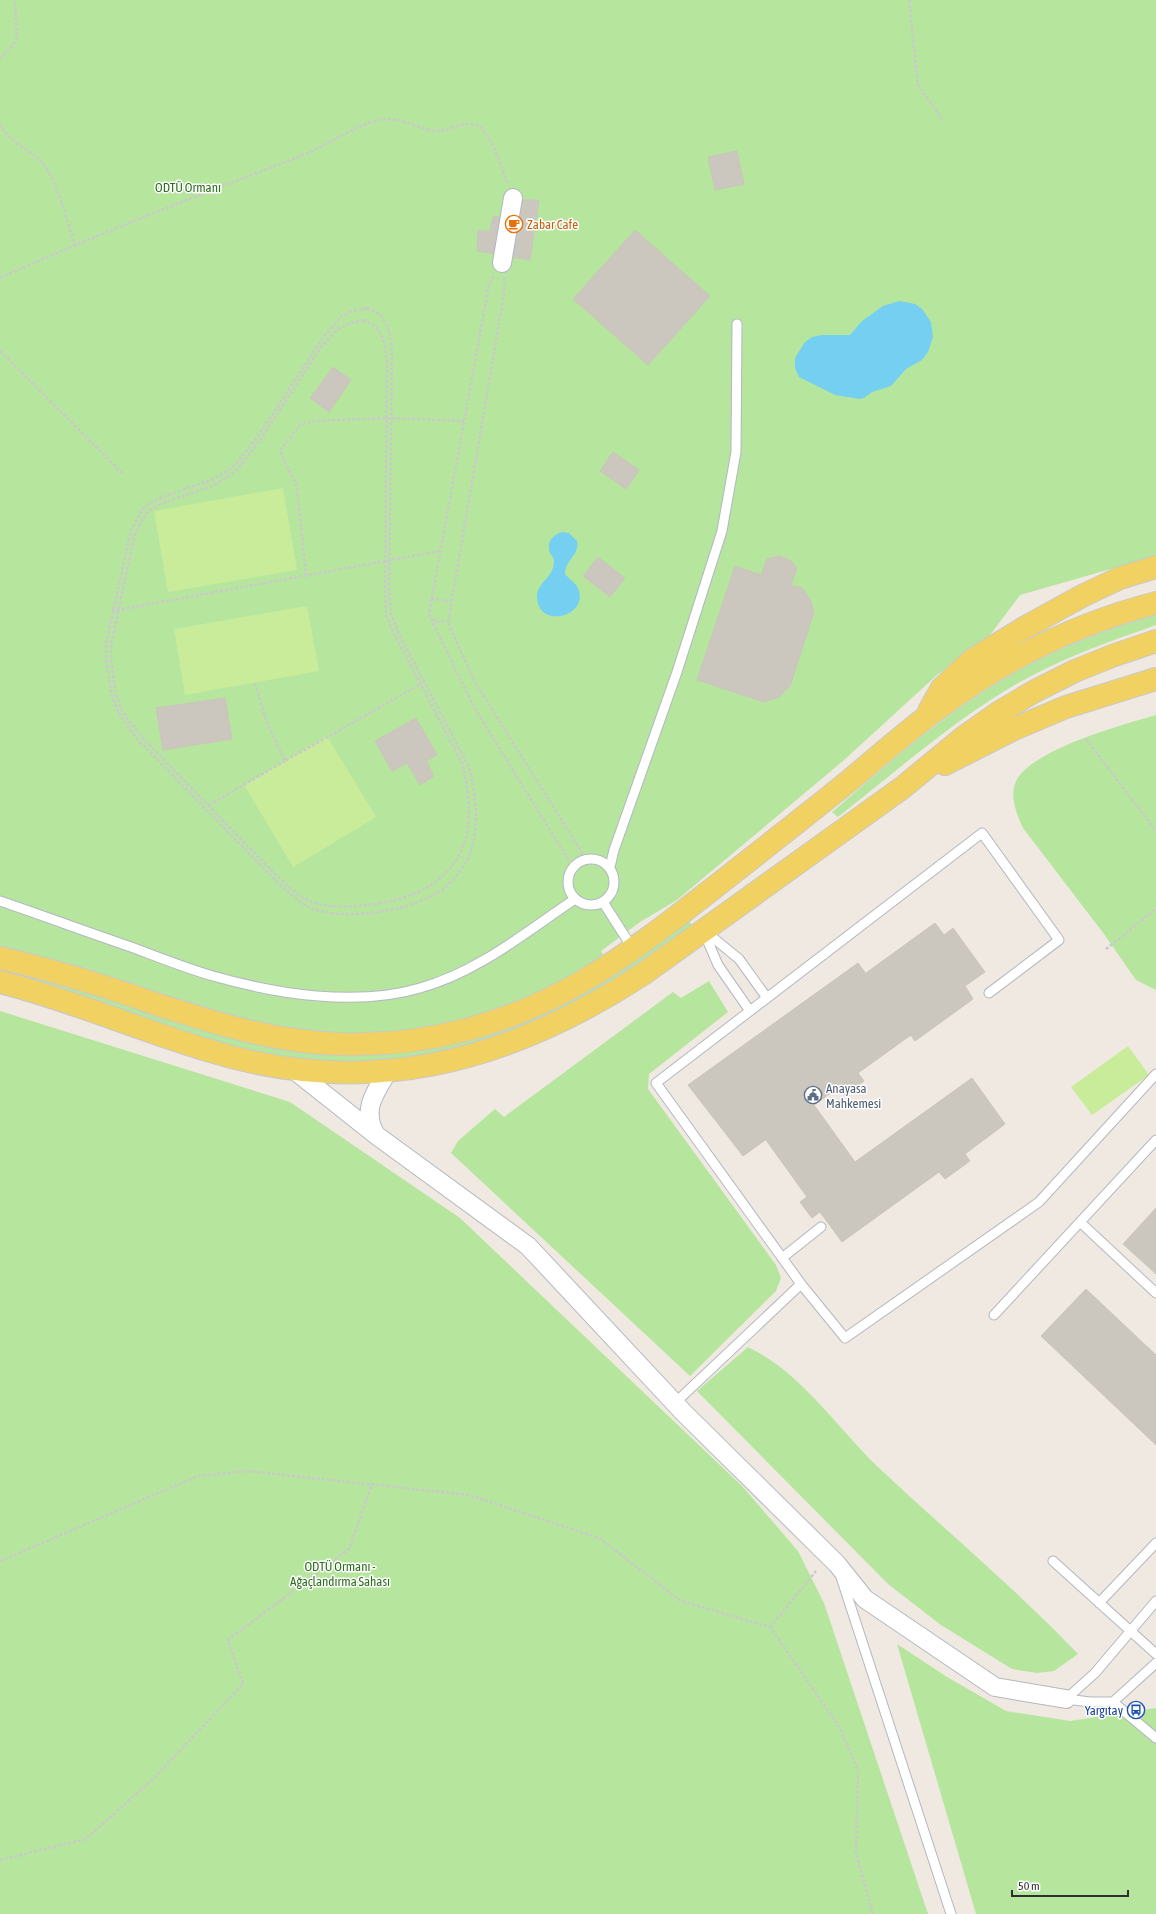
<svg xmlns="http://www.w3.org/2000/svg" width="1156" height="1914" font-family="'Asap Condensed',sans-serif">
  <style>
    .green { fill: #b6e59e }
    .pitch { fill: #c9ec9a }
    .water { fill: #75cff0 }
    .building { fill: #cbc7bf; stroke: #cbc5ba }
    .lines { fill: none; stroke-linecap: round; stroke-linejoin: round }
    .lane-casing { stroke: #b4b7c1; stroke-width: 11 }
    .street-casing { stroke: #b4b7c1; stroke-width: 20 }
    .primary-casing { stroke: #c9c9c9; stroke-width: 24 }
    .path { stroke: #c9c9c9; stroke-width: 2.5; stroke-dasharray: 3 2; stroke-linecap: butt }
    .lane { stroke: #fff; stroke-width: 9 }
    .street { stroke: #fff; stroke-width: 18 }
    .primary { stroke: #f2d163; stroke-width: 22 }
    .labels { text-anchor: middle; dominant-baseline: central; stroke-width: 3; stroke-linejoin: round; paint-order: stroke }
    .park-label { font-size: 13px; fill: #2c6e1b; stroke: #fff }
    .food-label { font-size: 13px; fill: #c56008; stroke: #fff; text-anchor: start }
    .service-label { font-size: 13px; fill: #4e5e75; stroke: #fff; text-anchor: start }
    .transit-label { font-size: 13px; fill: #164399; stroke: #fff; text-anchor: end }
  </style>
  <rect width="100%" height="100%" fill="#efe9e1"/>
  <!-- green -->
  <path class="green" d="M 0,0 L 1156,0 L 1156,556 L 1020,595 L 987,639 L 937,675 L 843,761 L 677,900 L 640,922 L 601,951 L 609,965 L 508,1017 L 340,1044 L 0,958 Z
    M 1156,615 L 1156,625 C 1105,643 1054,661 1008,689 C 947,726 894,773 838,817 L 832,812 C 879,772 925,730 977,696 C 1029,661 1095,631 1156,615 Z
    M 1156,715 L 1156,990 L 1136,980 L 1104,934 L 1023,828 C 1017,816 1010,797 1015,784 C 1025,751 1125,724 1156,715 Z
    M 685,921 L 691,923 L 691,927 L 610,984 L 515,1033 L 421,1059 L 335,1063 L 271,1055 L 227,1045 L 0,973 L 0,965 L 178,1019 L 444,1043 Z
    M 709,981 L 728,1012 L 649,1074 L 648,1089 L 776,1265 L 781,1278 L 776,1291 L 690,1376 L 451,1153 L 458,1141 L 495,1109 L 504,1117 L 673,992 L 681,998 Z
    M 0,1011 L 290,1102 L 460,1218 L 742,1486 L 798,1551 L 824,1603 L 928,1914 L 0,1914 Z
    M 748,1347 C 801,1372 837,1428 879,1468 C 945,1530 1015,1588 1078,1654 L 1054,1671 L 1037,1673 L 1012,1669 L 941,1625 L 888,1584 L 697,1391 Z
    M 897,1644 L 947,1677 L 1006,1711 L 1070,1721 L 1156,1708 L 1156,1914 L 976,1914 Z"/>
  <!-- pitch -->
  <path class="pitch" d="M 283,488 L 297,570 L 168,592 L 154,511 Z
    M 307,606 L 319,671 L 185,695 L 174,629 Z
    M 327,736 L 376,817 L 293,867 L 244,785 Z
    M 1128,1046 L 1149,1075 L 1092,1115 L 1071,1087 Z"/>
  <!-- water -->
  <path class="water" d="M 899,301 L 915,304 L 922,309 L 931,322 L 933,337 L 928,352 L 922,360 L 906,369 L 891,386 L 872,392 L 864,398 L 860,399 L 835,395 L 799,377 L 795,368 L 795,358 L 805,342 L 812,337 L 822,335 L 850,335 L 862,321 L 883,306 Z
    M 562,532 L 569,533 L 577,541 C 580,555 565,560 565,574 C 568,578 573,581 576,585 C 595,615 537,632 537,596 C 538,581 554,578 554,561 C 554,558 552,556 550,553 C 546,543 552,535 562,532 Z"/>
  <!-- building -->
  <path class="building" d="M 737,151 L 744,184 L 715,190 L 708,157 Z
    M 518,200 L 539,200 L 530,260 L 477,251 L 478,231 L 490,231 L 493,216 L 501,217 Z
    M 635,230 L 710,296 L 648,365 L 573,299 Z
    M 333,367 L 351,380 L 329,412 L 310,398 Z
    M 613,452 L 639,470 L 626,489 L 600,471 Z
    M 779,556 L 790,560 L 797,568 L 791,585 L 802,588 L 810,599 L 814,612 L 790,686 L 779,697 L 764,702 L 697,680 L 735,566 L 761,575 L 767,559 Z
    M 598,557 L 625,578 L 610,597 L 583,576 Z
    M 225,698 L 232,739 L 163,750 L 156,708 Z
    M 416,718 L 437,755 L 426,761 L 434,776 L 420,785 L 407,763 L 392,771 L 375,741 Z
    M 935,923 L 944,935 L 953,928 L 985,972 L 965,986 L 973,999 L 915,1041 L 866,973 Z
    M 858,963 L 911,1035 L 858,1073 L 864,1081 L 845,1095 L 839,1087 L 743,1156 L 688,1085 Z
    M 972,1078 L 1005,1124 L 965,1154 L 970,1161 L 945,1179 L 939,1172 L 842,1242 L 820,1212 L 812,1218 L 800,1202 L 807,1197 L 766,1140 L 814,1105 L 855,1162 Z
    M 1156,1208 L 1156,1274 L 1123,1244 Z
    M 1086,1289 L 1156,1355 L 1156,1445 L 1041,1336 Z"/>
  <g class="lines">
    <defs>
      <path id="lane" d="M568 882a23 23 0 1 1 46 0a23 23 0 1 1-46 0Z
        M 610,867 L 614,850 L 677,672 L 722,531 L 736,452 L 737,324
        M 0,901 C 44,916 87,932 131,947 C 158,957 185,968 213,976 C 276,994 356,1007 420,988 C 478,972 526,932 575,899
        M 603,902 L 633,949
        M 703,930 L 718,965 L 750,1011
        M 706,932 L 739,959 L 767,998
        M 1080,1222 L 1156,1293
        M 782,1258 L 821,1227
        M 801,1284 L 656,1083 L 982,833 L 1059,940 L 989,993
        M 994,1315 L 1156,1140
        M 675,1403 L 801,1284 L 845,1338 L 1039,1202 L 1156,1074
        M 1053,1561 L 1156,1654
        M 841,1577 L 951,1914
        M 1099,1603 L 1156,1543
        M 1066,1699 L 1095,1673 L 1156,1601
        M 1066,1699 L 1090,1702 L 1113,1702 L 1156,1663
        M 1113,1702 L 1156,1738"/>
      <path id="street" d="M 502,263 L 513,198
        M 294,1070 L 376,1135 L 528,1246 L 684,1413 L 837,1564 L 865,1599 L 995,1687 L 1066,1699
        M 376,1135 C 361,1111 375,1092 388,1071"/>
      <path id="primary" d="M 929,711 L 942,688 L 972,660 L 1024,628 L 1082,596 L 1120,578 L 1156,567
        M 945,764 L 1014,729 L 1066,707 L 1156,679
        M 0,958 C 53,970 105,986 156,1004 C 217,1024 276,1042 340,1044 C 425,1047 510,1024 583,981 C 628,955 670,922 711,890 C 757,854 803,818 849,781 C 879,756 908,730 940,707 C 1005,659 1078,623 1156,603
        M 0,982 C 71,1000 137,1029 207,1050 C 366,1100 507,1063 643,974 L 902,788 L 964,737 L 998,713 L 1035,691 L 1075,671 L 1112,656 L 1156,641"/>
    </defs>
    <!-- lane casing -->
    <use href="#lane" class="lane-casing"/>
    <!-- street casing -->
    <use href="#street" class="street-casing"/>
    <!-- primary casing -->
    <use href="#primary" class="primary-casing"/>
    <!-- path -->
    <path class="path" d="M 909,0 L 918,85 L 943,120
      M 0,59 L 17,40 L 15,0
      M 0,124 C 9,144 33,150 45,166 C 60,189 66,219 75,244
      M 494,276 L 489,284 L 429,614 L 457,673 L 478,714 L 573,867
      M 0,278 C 97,234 197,196 296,158 C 323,148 352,126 379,120 C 399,115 418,130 437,131 C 450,131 464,120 476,125 C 491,130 502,170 508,184
      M 504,278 L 505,288 L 448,623 L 476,684 L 586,859
      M 367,308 C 388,314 390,333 392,351 L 389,593 L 391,614 L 399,634 L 469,767 C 476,794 481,836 466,862 C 460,872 450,885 440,891 C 410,911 351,920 316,910 C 301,906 289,892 277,882 L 138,740 L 126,724 L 118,712 L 112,696 L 106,660 L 106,644 L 131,530 L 144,507 L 157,499 L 211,480 L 227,471 L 238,462 L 260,433 L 324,336 L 341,317 L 350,312 Z
      M 363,320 C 383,326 385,343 387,362 L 385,595 L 386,616 L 394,634 L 462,763 C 469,790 474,830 459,855 C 454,865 444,875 435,882 C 410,903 343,913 312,902 C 298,897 288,885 276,875 L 142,737 L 130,722 L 122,711 L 116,695 L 111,660 L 111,644 L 135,534 L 147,512 L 160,504 L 212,486 L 228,477 L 238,469 L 260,440 L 321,347 L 338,329 L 347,324 Z
      M 0,351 L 123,474
      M 306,576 L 297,487 L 280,451 L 300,425 L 313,421 L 387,418 L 464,421
      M 431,599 L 445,600 L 450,603
      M 112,611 L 440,551
      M 432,619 L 437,622 L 448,620
      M 255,683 L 267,723 L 285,761 L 421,684
      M 1086,739 L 1156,831
      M 209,805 L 285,761
      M 1106,949 L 1156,909
      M 0,1561 L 198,1476 L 248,1471 L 469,1495 L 599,1538 L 681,1601 L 770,1627 L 840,1728 L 858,1771 L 856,1853 L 873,1914
      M 770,1627 L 816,1571
      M 0,1860 L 86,1839 L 154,1778 L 243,1684 L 228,1640 L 349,1549 L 372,1484"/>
    <!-- lane -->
    <use href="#lane" class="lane"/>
    <!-- street -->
    <use href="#street" class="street"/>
    <!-- primary -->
    <use href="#primary" class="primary"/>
  </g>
  <!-- icons -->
  <defs>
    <symbol id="cafe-ring" viewBox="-11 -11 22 22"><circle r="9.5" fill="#fff" stroke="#e8710a" stroke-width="1.5"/><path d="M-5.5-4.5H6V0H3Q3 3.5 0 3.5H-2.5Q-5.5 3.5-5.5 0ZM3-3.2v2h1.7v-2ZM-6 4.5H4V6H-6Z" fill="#e8710a"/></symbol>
    <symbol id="civic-ring" viewBox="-11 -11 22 22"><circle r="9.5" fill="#fff" stroke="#5c6f8a" stroke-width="1.5"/><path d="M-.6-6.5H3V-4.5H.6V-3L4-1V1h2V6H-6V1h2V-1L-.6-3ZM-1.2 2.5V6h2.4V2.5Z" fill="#5c6f8a"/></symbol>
    <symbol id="bus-ring" viewBox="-11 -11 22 22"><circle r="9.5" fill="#fff" stroke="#1a4fb4" stroke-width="1.5"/><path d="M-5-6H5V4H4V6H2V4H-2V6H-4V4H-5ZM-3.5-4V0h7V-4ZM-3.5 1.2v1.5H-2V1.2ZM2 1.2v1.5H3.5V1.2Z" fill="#1a4fb4"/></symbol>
  </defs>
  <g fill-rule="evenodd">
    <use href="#cafe-ring" x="504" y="214" width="20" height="20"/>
    <use href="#civic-ring" x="803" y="1085" width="20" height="20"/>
    <use href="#bus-ring" x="1126" y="1700" width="20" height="20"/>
  </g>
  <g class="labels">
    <!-- park labels -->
    <g class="park-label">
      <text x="188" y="187">ODTÜ Ormanı</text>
      <text x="340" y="1566">ODTÜ Ormanı -<tspan x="340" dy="15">Ağaçlandırma Sahası</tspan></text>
    </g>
    <!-- food labels -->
    <g class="food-label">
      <text x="527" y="224">Zabar Cafe</text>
    </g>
    <!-- service labels -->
    <g class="service-label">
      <text x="826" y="1088">Anayasa<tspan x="826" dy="15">Mahkemesi</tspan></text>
    </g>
    <!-- transit labels -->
    <g class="transit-label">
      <text x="1123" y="1710">Yargıtay</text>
    </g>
  </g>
  <!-- scale -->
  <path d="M1012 1890v6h116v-6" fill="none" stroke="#2e2e2e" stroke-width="2"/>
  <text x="1018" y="1890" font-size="12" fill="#2e2e2e" stroke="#ffffff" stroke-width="3" paint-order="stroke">50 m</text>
</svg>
